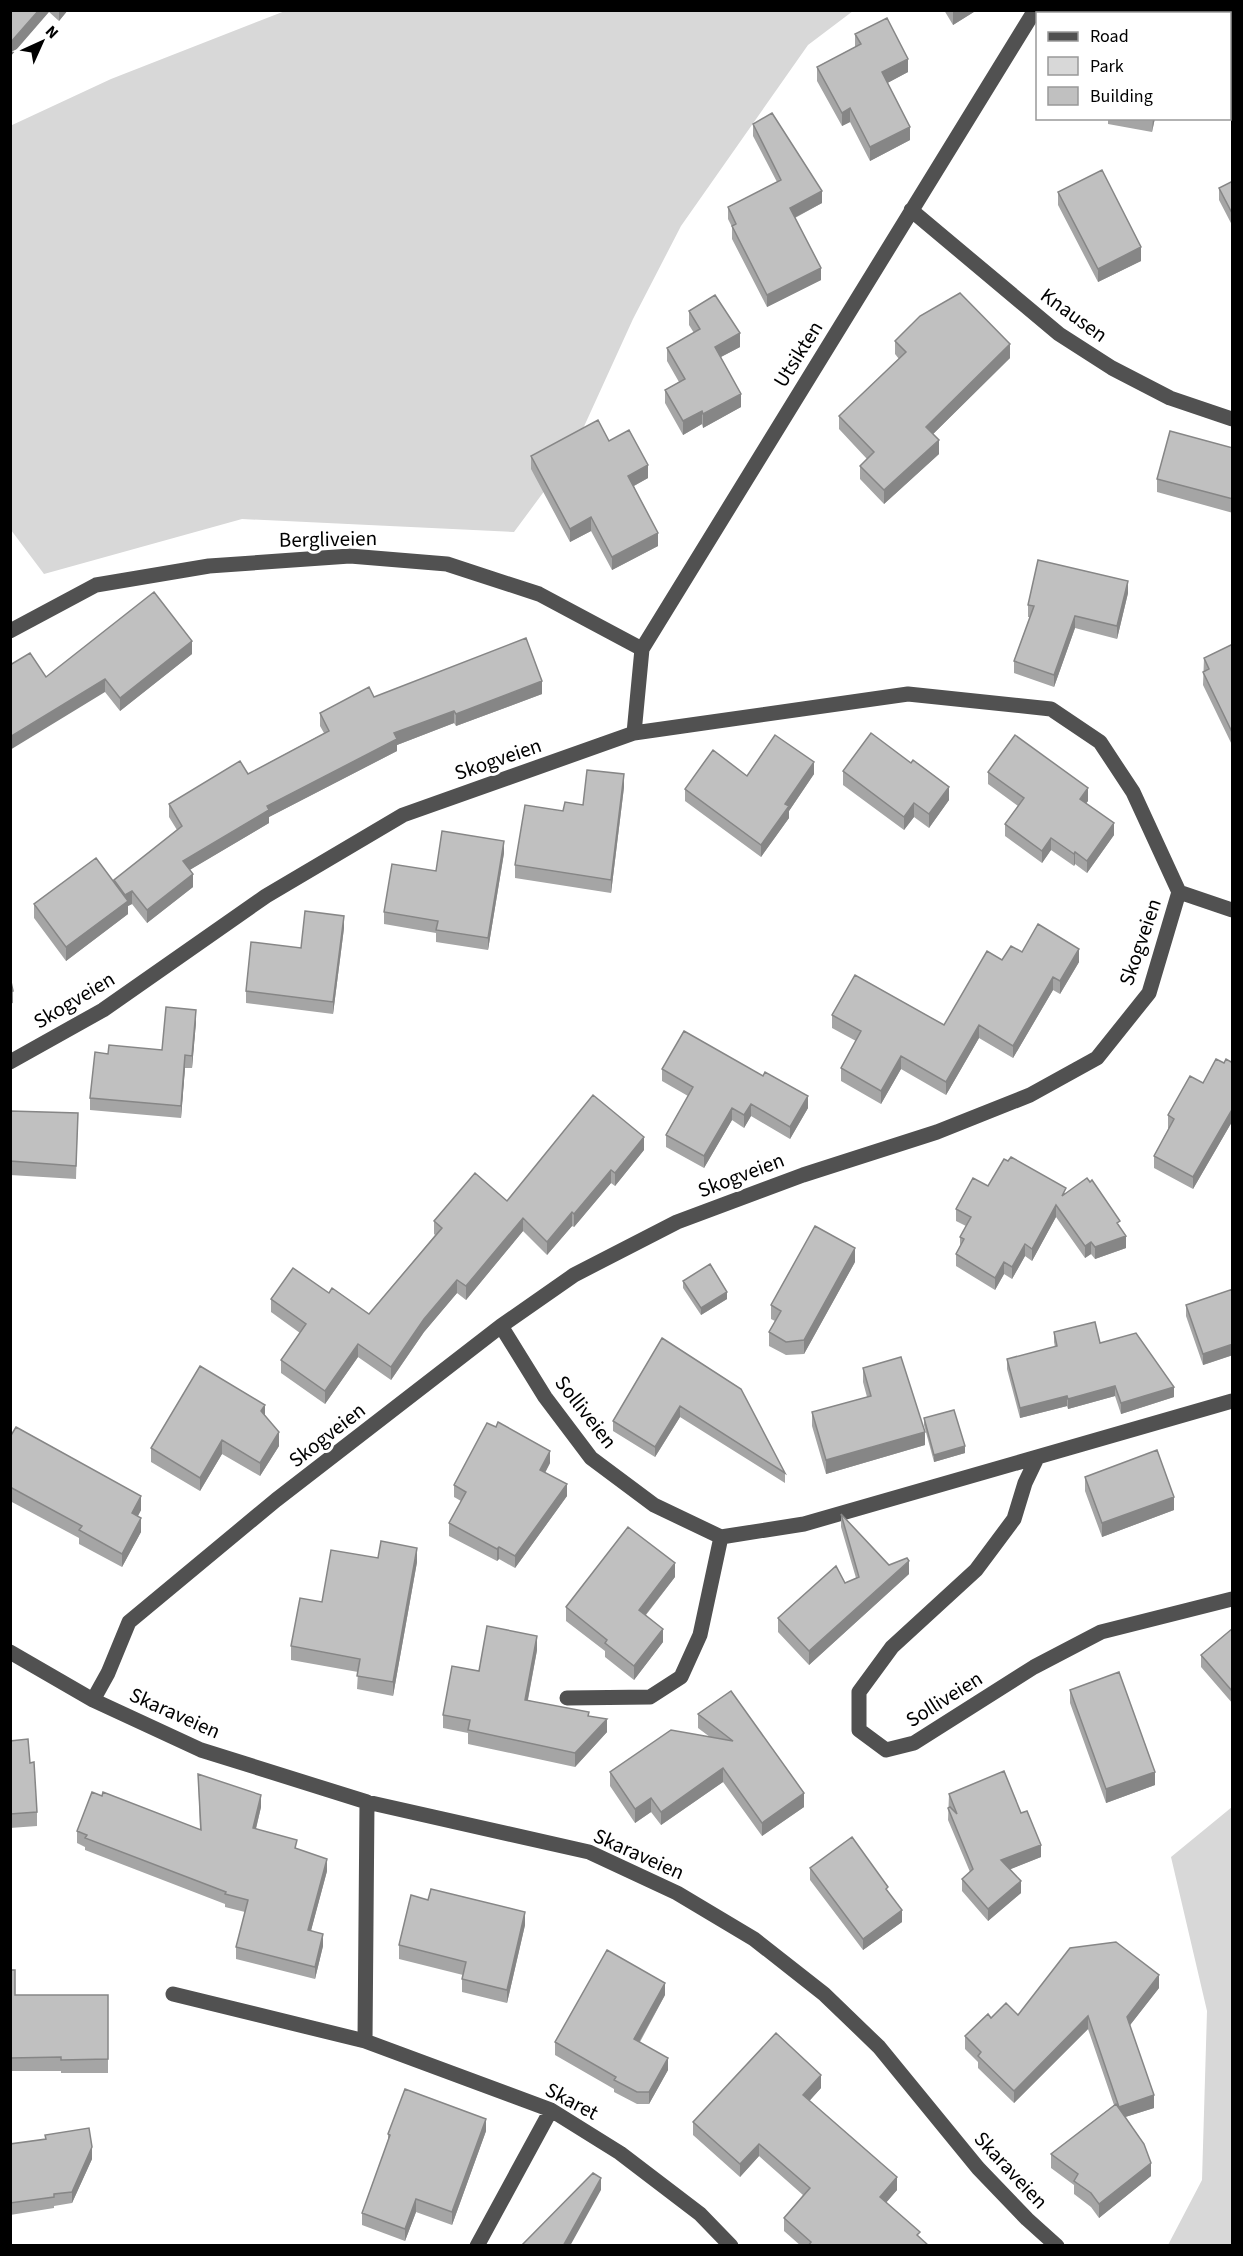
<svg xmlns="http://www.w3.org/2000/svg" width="1243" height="2256" font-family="'Source Sans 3',sans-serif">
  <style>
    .green { fill: #d8d8d8 }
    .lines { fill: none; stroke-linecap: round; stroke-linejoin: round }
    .minor { stroke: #515151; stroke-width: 15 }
    .wall { fill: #a5a5a5 }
    .shaded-wall { fill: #868686 }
    .building { fill: #c0c0c0; stroke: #868686; stroke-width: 1.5 }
    .labels { text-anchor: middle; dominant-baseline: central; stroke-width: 6; stroke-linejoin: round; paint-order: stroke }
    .street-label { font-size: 21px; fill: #000; stroke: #fff }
  </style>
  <rect width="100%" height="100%" fill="#fff"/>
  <!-- green -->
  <path class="green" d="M 285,11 L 853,11 L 808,45 L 681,226 L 633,319 L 571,455 L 514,532 L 242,519 L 44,574 L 11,530 L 10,126 L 111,79 Z
    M 1232,1807 L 1232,2245 L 1168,2245 L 1202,2180 L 1207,2011 L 1171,1857 Z"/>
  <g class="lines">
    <!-- minor -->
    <path class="minor" d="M 911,210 L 1059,334 L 1112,368 L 1170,398 L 1232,419
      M 10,631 L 96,585 L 209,566 L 350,556 L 447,564 L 539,594 L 642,649
      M 634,733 L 642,649 L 1035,10
      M 1179,892 L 1232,910
      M 10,1062 L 103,1010 L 266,896 L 403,815 L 634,733 L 908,694 L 1051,709 L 1100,742 L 1133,792 L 1179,892 L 1149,993 L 1097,1058 L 1030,1095 L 937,1132 L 803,1175 L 677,1222 L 574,1275 L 501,1326 L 276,1500 L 129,1622 L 108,1673 L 93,1700
      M 501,1326 L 545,1397 L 591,1458 L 654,1505 L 721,1537 L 804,1524 L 1232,1401
      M 1037,1458 L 1025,1483 L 1014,1519 L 976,1570 L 892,1647 L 859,1692 L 859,1730 L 886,1750 L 914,1743 L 1034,1667 L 1101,1632 L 1232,1599
      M 10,1652 L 93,1700 L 201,1750 L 367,1802 L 589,1852 L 677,1893 L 754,1939 L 824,1994 L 879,2047 L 978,2168 L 1027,2219 L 1057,2246
      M 567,1698 L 650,1697 L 681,1677 L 700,1635 L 721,1537
      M 173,1994 L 365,2041 L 551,2110 L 620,2153 L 700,2214 L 731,2246
      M 365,2041 L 367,1802
      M 477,2246 L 551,2110"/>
  </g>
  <!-- wall -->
  <path class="wall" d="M 10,10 L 68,10 L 59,21 L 49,12 Z
    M 944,10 L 977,10 L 953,25 Z
    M 855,34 L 908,72 L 887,83 L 910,140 L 870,161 L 850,122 L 842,126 L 817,81 L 817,67 L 855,47 Z
    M 1108,118 L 1155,118 L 1152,132 L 1108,124 Z
    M 753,124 L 822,203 L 795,218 L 821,280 L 767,307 L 732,239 L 732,227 L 728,219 L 728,207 L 777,182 L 753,136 Z
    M 1233,181 L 1233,227 L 1219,200 L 1219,188 Z
    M 1058,192 L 1141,261 L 1098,282 L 1058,205 Z
    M 689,311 L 740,347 L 721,357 L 741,407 L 703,428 L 702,424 L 683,435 L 665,403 L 665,390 L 679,382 L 667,361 L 667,348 L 694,333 L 689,325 Z
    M 895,341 L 1010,358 L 933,434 L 939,454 L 884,504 L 860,479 L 860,466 L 867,459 L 839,429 L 839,416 L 899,359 L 895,354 Z
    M 609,441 L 648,478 L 634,486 L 658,546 L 612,570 L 591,531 L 570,542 L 531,469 L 531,456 Z
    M 1233,448 L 1233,513 L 1157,492 L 1157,479 Z
    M 1128,593 L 1117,639 L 1075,628 L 1054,687 L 1014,673 L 1014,661 L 1030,617 L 1028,617 L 1028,605 Z
    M 1233,644 L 1233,747 L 1203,685 L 1204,658 Z
    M 192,654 L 120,711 L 105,692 L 46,677 Z
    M 542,694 L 456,726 L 454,723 L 397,745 L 397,751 L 269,817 L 269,823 L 189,870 L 193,887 L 147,923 L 132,904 L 128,906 L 128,914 L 66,961 L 34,918 L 34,904 L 114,882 L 114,880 L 177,830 L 169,817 L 169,804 L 248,774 L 324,733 L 320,726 L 320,713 L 374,697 Z
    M 843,771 L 949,800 L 929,828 L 914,817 L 904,830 L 843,785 Z
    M 988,772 L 1088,801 L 1086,803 L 1114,835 L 1087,873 L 1075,864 L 1074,866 L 1051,850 L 1042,863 L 1005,836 L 1005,824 L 1018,806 L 988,784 Z
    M 814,774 L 789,811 L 789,818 L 761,857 L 685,801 L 685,789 L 747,776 Z
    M 624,787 L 611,893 L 515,878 L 515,865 L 583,805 Z
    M 504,853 L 488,950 L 436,942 L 436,933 L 384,924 L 384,912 L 436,871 Z
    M 344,928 L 333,1014 L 246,1003 L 246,991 L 301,948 Z
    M 1022,952 L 1079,962 L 1060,994 L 1053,990 L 1013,1058 L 979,1038 L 946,1095 L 901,1069 L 881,1104 L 841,1081 L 841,1068 L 856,1041 L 832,1028 L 832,1015 L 944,1025 L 1002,960 Z
    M 10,977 L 13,991 L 13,1003 L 10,1004 Z
    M 196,1022 L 192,1068 L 185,1068 L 181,1118 L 90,1110 L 90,1098 L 108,1054 L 162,1050 Z
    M 1224,1063 L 1233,1063 L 1233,1120 L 1193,1189 L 1154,1168 L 1154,1156 L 1169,1128 L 1168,1128 L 1168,1115 Z
    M 662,1069 L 808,1108 L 790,1139 L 751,1116 L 744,1128 L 732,1120 L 704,1168 L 666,1147 L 666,1135 L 688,1096 L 662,1081 Z
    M 10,1111 L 78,1113 L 76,1179 L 10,1175 Z
    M 644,1150 L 615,1186 L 611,1183 L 574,1227 L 572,1226 L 547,1255 L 523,1231 L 466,1300 L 457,1293 L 424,1332 L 391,1380 L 358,1357 L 325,1404 L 281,1373 L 281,1360 L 300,1333 L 271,1312 L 271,1299 L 329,1293 L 369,1314 L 435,1235 L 434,1234 L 434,1221 L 507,1201 Z
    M 988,1186 L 1066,1193 L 1120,1228 L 1126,1248 L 1095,1259 L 1091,1254 L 1085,1258 L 1056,1217 L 1032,1261 L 1025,1256 L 1012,1279 L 1004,1274 L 995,1290 L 956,1266 L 956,1254 L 960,1246 L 960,1237 L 966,1226 L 956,1221 L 956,1209 Z
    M 855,1262 L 804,1354 L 786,1355 L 769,1346 L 769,1332 L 775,1321 L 771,1319 L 771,1305 Z
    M 683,1281 L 727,1299 L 701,1315 L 683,1288 Z
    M 1233,1289 L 1233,1355 L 1203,1365 L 1186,1316 L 1186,1305 Z
    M 1054,1332 L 1100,1343 L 1174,1397 L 1121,1414 L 1115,1396 L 1068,1409 L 1067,1406 L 1020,1418 L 1007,1369 L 1007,1359 L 1055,1347 L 1054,1342 Z
    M 662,1338 L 785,1473 L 785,1483 L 680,1417 L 655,1457 L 613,1431 L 613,1421 Z
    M 863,1368 L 925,1445 L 826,1474 L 812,1426 L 812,1412 L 867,1397 L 863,1382 Z
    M 265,1415 L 279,1446 L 260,1476 L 222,1454 L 200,1491 L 151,1462 L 151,1448 Z
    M 924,1418 L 965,1453 L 934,1462 L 924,1425 Z
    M 10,1437 L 141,1510 L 138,1516 L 141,1532 L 122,1567 L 79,1544 L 79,1538 L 10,1501 Z
    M 550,1463 L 545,1473 L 567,1496 L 515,1568 L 499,1559 L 497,1561 L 449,1536 L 449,1523 L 461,1501 L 454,1497 L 454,1485 Z
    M 1085,1477 L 1174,1510 L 1102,1537 L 1085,1491 Z
    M 841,1514 L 889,1565 L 909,1574 L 809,1665 L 778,1632 L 778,1618 L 845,1583 L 856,1578 L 841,1527 Z
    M 378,1558 L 417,1562 L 393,1696 L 357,1689 L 358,1672 L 291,1660 L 291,1646 L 322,1602 Z
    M 675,1577 L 646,1615 L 663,1642 L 634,1680 L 605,1657 L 605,1651 L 566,1621 L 566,1607 Z
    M 1233,1628 L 1233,1704 L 1201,1667 L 1201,1655 Z
    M 537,1650 L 528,1700 L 589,1716 L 607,1732 L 575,1767 L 468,1744 L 468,1733 L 443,1728 L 443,1715 L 479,1671 Z
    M 1070,1690 L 1155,1785 L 1106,1803 L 1070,1703 Z
    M 731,1691 L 804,1807 L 762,1836 L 723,1782 L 661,1825 L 651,1812 L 635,1823 L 610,1786 L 610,1772 L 710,1737 L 698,1728 L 698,1714 Z
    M 10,1741 L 30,1763 L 37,1812 L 37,1826 L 10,1828 Z
    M 198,1774 L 261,1807 L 256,1829 L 297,1849 L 327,1871 L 311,1930 L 323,1946 L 315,1979 L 236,1959 L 236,1947 L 245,1912 L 225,1907 L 225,1904 L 85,1850 L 85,1847 L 77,1843 L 77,1831 L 102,1796 L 200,1830 Z
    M 949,1794 L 1021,1813 L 1041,1857 L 1010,1869 L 1021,1893 L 988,1921 L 962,1891 L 962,1879 L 970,1872 L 948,1820 Z
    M 810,1868 L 888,1892 L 902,1922 L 863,1950 L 810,1880 Z
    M 428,1900 L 525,1925 L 507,2003 L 462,1992 L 462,1979 L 463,1975 L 399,1959 L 399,1945 Z
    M 10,1970 L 15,1995 L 108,1995 L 108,2073 L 61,2073 L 61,2071 L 10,2071 Z
    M 1159,1988 L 1130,2025 L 1154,2108 L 1125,2117 L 1151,2176 L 1099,2218 L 1091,2207 L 1074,2194 L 1074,2185 L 1051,2168 L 1051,2154 L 1114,2105 L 1088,2029 L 1014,2103 L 978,2068 L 978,2062 L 965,2049 L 965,2036 L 991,2018 L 1018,2015 Z
    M 665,1995 L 640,2042 L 668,2070 L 649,2104 L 637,2104 L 614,2092 L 614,2089 L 555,2055 L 555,2042 Z
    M 821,2088 L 809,2101 L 897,2190 L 886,2202 L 920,2238 L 929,2246 L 801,2246 L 784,2231 L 784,2218 L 803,2195 L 759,2156 L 740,2177 L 693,2135 L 693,2122 Z
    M 486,2131 L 452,2225 L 416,2212 L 405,2241 L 362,2225 L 362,2213 L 388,2141 L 388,2134 Z
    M 45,2135 L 92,2159 L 72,2203 L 54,2206 L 54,2208 L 10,2215 L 10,2144 L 45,2139 Z"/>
  <!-- shaded-wall -->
  <path class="shaded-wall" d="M 39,10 L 49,10 L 49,12 L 10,57 L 10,43 Z
    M 59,10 L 68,10 L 59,21 Z
    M 955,10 L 977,10 L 953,25 L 953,11 Z
    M 1233,43 L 1233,55 L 1230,61 L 1230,48 Z
    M 908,59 L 908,72 L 882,86 L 882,72 Z
    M 850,108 L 850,122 L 842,126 L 842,113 Z
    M 1153,118 L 1155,118 L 1152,132 Z
    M 910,127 L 910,140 L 870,161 L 870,147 Z
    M 822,191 L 822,203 L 790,220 L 790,208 Z
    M 1141,247 L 1141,261 L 1098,282 L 1098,269 Z
    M 821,268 L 821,280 L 767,307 L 767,295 Z
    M 740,333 L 740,347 L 715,360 L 715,347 Z
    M 1010,344 L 1010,358 L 926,441 L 926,427 Z
    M 741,394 L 741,407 L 703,428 L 703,414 Z
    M 702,411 L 702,424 L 683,435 L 683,421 Z
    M 939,440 L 939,454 L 884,504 L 884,490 Z
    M 648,465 L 648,478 L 628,489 L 628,476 Z
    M 591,517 L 591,531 L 570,542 L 570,529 Z
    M 658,533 L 658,546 L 612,570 L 612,557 Z
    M 1128,581 L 1128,593 L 1117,639 L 1117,626 Z
    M 1075,616 L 1075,628 L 1054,687 L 1054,675 Z
    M 192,641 L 192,654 L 120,711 L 120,698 Z
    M 105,679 L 105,692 L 10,750 L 10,737 Z
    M 542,681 L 542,694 L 456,726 L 456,714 Z
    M 454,711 L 454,723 L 397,745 L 397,751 L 269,817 L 269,823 L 183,874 L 183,861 L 267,806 L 394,733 Z
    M 814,762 L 814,774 L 789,811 L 789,818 L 761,857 L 761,845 L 785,804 Z
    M 624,774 L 624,787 L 611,893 L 611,880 Z
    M 949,787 L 949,800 L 929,828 L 929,814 Z
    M 1088,788 L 1088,801 L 1080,811 L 1080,799 Z
    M 914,803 L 914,817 L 904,830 L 904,817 Z
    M 1114,823 L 1114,835 L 1087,873 L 1087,861 Z
    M 1051,838 L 1051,850 L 1042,863 L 1042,851 Z
    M 504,841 L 504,853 L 488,950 L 488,938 Z
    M 1075,852 L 1075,864 L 1074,866 L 1074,854 Z
    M 193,874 L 193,887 L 147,923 L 147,910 Z
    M 132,891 L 132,904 L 128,906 L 128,914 L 66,961 L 66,947 L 125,895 Z
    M 344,916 L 344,928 L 333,1014 L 333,1002 Z
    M 1079,949 L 1079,962 L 1060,994 L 1060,981 Z
    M 1053,977 L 1053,990 L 1013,1058 L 1013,1046 Z
    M 196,1010 L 196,1022 L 192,1068 L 192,1056 Z
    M 979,1025 L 979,1038 L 946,1095 L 946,1082 Z
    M 185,1055 L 185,1068 L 181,1118 L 181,1106 Z
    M 901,1056 L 901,1069 L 881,1104 L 881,1091 Z
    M 808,1096 L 808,1108 L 790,1139 L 790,1127 Z
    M 751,1104 L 751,1116 L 744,1128 L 744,1115 Z
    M 732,1108 L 732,1120 L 704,1168 L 704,1156 Z
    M 1233,1108 L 1233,1120 L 1193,1189 L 1193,1177 Z
    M 644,1137 L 644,1150 L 615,1186 L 615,1173 Z
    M 611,1170 L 611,1183 L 574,1227 L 574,1214 Z
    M 1056,1205 L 1056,1217 L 1032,1261 L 1032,1249 Z
    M 572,1212 L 572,1226 L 547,1255 L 547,1242 Z
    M 523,1218 L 523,1231 L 466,1300 L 466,1286 Z
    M 1126,1236 L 1126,1248 L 1095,1259 L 1095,1247 Z
    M 1091,1242 L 1091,1254 L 1085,1258 L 1085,1246 Z
    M 1025,1244 L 1025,1256 L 1012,1279 L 1012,1267 Z
    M 855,1248 L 855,1262 L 804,1354 L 804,1340 Z
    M 1004,1262 L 1004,1274 L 995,1290 L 995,1278 Z
    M 457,1280 L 457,1293 L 424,1332 L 391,1380 L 391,1367 L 424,1319 Z
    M 727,1292 L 727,1299 L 701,1315 L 701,1308 Z
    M 358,1344 L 358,1357 L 325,1404 L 325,1391 Z
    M 1233,1344 L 1233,1355 L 1203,1365 L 1203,1354 Z
    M 1115,1386 L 1115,1396 L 1068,1409 L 1068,1399 Z
    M 1174,1387 L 1174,1397 L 1121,1414 L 1121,1403 Z
    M 1067,1396 L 1067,1406 L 1020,1418 L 1020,1408 Z
    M 265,1405 L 265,1418 L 261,1411 Z
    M 680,1406 L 680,1417 L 655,1457 L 655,1447 Z
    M 279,1432 L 279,1446 L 260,1476 L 260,1463 Z
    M 925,1432 L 925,1445 L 826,1474 L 826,1460 Z
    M 222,1440 L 222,1454 L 200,1491 L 200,1478 Z
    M 965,1446 L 965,1453 L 934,1462 L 934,1455 Z
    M 550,1451 L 550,1463 L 540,1482 L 540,1470 Z
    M 567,1484 L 567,1496 L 515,1568 L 515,1556 Z
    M 141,1496 L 141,1510 L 132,1527 L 132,1513 Z
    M 1174,1497 L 1174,1510 L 1102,1537 L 1102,1523 Z
    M 141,1518 L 141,1532 L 122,1567 L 122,1554 Z
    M 499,1547 L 499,1559 L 497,1561 L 497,1549 Z
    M 417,1548 L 417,1562 L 393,1696 L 393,1682 Z
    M 909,1561 L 909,1574 L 809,1665 L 809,1651 Z
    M 675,1563 L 675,1577 L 639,1623 L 639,1610 Z
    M 663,1629 L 663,1642 L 634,1680 L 634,1666 Z
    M 537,1636 L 537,1650 L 525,1714 L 525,1700 Z
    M 607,1719 L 607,1732 L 575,1767 L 575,1753 Z
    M 723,1768 L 723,1782 L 661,1825 L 661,1812 Z
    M 1155,1772 L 1155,1785 L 1106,1803 L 1106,1789 Z
    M 804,1793 L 804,1807 L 762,1836 L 762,1823 Z
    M 261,1795 L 261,1807 L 253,1840 L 253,1828 Z
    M 651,1798 L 651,1812 L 635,1823 L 635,1809 Z
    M 1041,1845 L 1041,1857 L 1001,1873 L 1001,1860 Z
    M 327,1859 L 327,1871 L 308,1942 L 308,1930 Z
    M 1021,1881 L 1021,1893 L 988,1921 L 988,1909 Z
    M 902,1910 L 902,1922 L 863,1950 L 863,1939 Z
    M 525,1912 L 525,1925 L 507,2003 L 507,1990 Z
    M 323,1934 L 323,1946 L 315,1979 L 315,1967 Z
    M 1159,1975 L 1159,1988 L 1127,2029 L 1127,2017 Z
    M 665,1983 L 665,1995 L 634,2051 L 634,2039 Z
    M 1088,2016 L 1088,2029 L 1014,2103 L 1014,2091 Z
    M 668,2058 L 668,2070 L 649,2104 L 649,2092 Z
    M 821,2075 L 821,2088 L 803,2108 L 803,2095 Z
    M 1154,2095 L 1154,2108 L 1119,2119 L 1119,2107 Z
    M 486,2119 L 486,2131 L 452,2225 L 452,2212 Z
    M 759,2144 L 759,2156 L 740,2177 L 740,2164 Z
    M 92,2147 L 92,2159 L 72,2203 L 72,2192 Z
    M 1151,2163 L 1151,2176 L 1099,2218 L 1099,2204 Z
    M 897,2177 L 897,2190 L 880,2210 L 880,2197 Z
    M 601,2178 L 601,2190 L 570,2246 L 563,2246 Z
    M 416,2199 L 416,2212 L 405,2241 L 405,2229 Z"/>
  <!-- building -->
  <path class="building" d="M 10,10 L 39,10 L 10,43 Z
    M 1198,10 L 1233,10 L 1233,43 L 1230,48 L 1230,14 L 1197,14 Z
    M 887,18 L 908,59 L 882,72 L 910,127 L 870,147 L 850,108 L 842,113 L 817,67 L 861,44 L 855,34 Z
    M 772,113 L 822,191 L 790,208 L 821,268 L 767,295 L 732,226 L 736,224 L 728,207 L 781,180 L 753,124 Z
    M 1102,170 L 1141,247 L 1098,269 L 1058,192 Z
    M 1233,181 L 1233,215 L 1219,188 Z
    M 960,293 L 1010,344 L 926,427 L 939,440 L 884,490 L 860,466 L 874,452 L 839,416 L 906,352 L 895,341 L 920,316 Z
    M 715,295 L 740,333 L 715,347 L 741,394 L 703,414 L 702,411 L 683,421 L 665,390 L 685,379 L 667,348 L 700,329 L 689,311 Z
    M 598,420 L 609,441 L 629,430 L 648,465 L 628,476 L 658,533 L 612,557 L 591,517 L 570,529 L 531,456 Z
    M 1170,431 L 1233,448 L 1233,499 L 1157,479 Z
    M 1038,560 L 1128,581 L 1117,626 L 1075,616 L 1054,675 L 1014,661 L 1034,606 L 1028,605 Z
    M 154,592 L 192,641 L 120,698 L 105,679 L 10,737 L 10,665 L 30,653 L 46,677 Z
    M 526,638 L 542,681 L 456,714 L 454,711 L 394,733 L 397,739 L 267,806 L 269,810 L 183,861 L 193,874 L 147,910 L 132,891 L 125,895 L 114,880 L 182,826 L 169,804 L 240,761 L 248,774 L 329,731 L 320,713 L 369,687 L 374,697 Z
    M 1233,644 L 1233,734 L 1203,672 L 1209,669 L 1204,658 Z
    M 871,733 L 911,763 L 913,760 L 949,787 L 929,814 L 914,803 L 904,817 L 843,771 Z
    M 775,735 L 814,762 L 785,804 L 789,806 L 761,845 L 685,789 L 713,750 L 747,776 Z
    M 1015,735 L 1088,788 L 1080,799 L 1114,823 L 1087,861 L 1075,852 L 1074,854 L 1051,838 L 1042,851 L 1005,824 L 1024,798 L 988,772 Z
    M 587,770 L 624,774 L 611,880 L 515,865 L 525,805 L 563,811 L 565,802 L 583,805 Z
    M 442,831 L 504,841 L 488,938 L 436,930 L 438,921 L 384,912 L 392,864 L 436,871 Z
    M 96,858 L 128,901 L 66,947 L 34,904 Z
    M 305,911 L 344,916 L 333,1002 L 246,991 L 251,942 L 301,948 Z
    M 1038,924 L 1079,949 L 1060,981 L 1053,977 L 1013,1046 L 979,1025 L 946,1082 L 901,1056 L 881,1091 L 841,1068 L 861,1031 L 832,1015 L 855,975 L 944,1025 L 987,951 L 1002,960 L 1011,946 L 1022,952 Z
    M 10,977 L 13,991 L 10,992 Z
    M 166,1007 L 196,1010 L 192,1056 L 185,1055 L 181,1106 L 90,1098 L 95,1052 L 108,1054 L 109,1045 L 162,1050 Z
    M 684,1031 L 763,1076 L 765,1072 L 808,1096 L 790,1127 L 751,1104 L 744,1115 L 732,1108 L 704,1156 L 666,1135 L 693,1087 L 662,1069 Z
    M 1216,1059 L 1224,1063 L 1226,1059 L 1233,1063 L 1233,1108 L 1193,1177 L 1154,1156 L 1174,1119 L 1168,1115 L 1190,1076 L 1203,1083 Z
    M 593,1095 L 644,1137 L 615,1173 L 611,1170 L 574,1214 L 572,1212 L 547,1242 L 523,1218 L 466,1286 L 457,1280 L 424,1319 L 391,1367 L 358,1344 L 325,1391 L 281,1360 L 306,1324 L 271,1299 L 293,1268 L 329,1293 L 332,1288 L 369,1314 L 442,1228 L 434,1221 L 475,1173 L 507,1201 Z
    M 10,1111 L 78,1113 L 76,1166 L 10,1161 Z
    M 1011,1157 L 1066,1188 L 1062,1196 L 1087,1178 L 1090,1182 L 1092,1180 L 1120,1221 L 1117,1223 L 1126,1236 L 1095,1247 L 1091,1242 L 1085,1246 L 1056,1205 L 1032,1249 L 1025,1244 L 1012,1267 L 1004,1262 L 995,1278 L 956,1254 L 964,1239 L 960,1237 L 971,1217 L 956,1209 L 973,1178 L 988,1186 L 1004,1159 L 1008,1161 Z
    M 815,1226 L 855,1248 L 804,1340 L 786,1342 L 769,1332 L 781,1311 L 771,1305 Z
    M 710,1264 L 727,1292 L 701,1308 L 683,1281 Z
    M 1233,1289 L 1233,1344 L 1203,1354 L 1186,1305 Z
    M 1095,1322 L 1100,1343 L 1136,1333 L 1174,1387 L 1121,1403 L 1115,1386 L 1068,1399 L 1067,1396 L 1020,1408 L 1007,1359 L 1057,1346 L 1054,1332 Z
    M 662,1338 L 741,1389 L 785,1473 L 680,1406 L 655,1447 L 613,1421 Z
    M 901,1357 L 925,1432 L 826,1460 L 812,1412 L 871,1396 L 863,1368 Z
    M 200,1366 L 265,1405 L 261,1411 L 279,1432 L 260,1463 L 222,1440 L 200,1478 L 151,1448 Z
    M 954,1410 L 965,1446 L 934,1455 L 924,1418 Z
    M 498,1422 L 550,1451 L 540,1470 L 567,1484 L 515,1556 L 499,1547 L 497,1549 L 449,1523 L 466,1492 L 454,1485 L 487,1423 L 496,1427 Z
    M 16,1427 L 141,1496 L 132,1513 L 141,1518 L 122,1554 L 79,1530 L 82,1526 L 10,1487 L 10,1437 Z
    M 1157,1450 L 1174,1497 L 1102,1523 L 1085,1477 Z
    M 841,1514 L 889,1565 L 907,1558 L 909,1561 L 809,1651 L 778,1618 L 836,1566 L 845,1583 L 859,1577 Z
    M 628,1527 L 675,1563 L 639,1610 L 663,1629 L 634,1666 L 605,1643 L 607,1640 L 566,1607 Z
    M 381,1541 L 417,1548 L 393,1682 L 357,1676 L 360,1659 L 291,1646 L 300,1598 L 322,1602 L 331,1550 L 378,1558 Z
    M 487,1626 L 537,1636 L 525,1700 L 589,1712 L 588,1716 L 607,1719 L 575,1753 L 468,1730 L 470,1720 L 443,1715 L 452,1666 L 479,1671 Z
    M 1233,1628 L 1233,1692 L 1201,1655 Z
    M 1119,1672 L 1155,1772 L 1106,1789 L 1070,1690 Z
    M 731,1691 L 804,1793 L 762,1823 L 723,1768 L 661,1812 L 651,1798 L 635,1809 L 610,1772 L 671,1730 L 733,1741 L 698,1714 Z
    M 28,1739 L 30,1763 L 34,1762 L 37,1812 L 10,1814 L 10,1741 Z
    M 1004,1771 L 1021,1813 L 1027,1811 L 1041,1845 L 1001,1860 L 1021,1881 L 988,1909 L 962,1879 L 973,1869 L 948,1808 L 950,1807 L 957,1814 L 949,1794 Z
    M 198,1774 L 261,1795 L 253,1828 L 297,1840 L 295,1848 L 327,1859 L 308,1930 L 323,1934 L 315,1967 L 236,1947 L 248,1900 L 225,1894 L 226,1892 L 85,1838 L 87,1835 L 77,1831 L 92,1792 L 102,1796 L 103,1792 L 201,1830 Z
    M 852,1837 L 888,1887 L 886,1889 L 902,1910 L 863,1939 L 810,1868 Z
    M 431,1889 L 525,1912 L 507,1990 L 462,1979 L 466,1962 L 399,1945 L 411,1895 L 428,1900 Z
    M 1116,1942 L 1159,1975 L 1127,2017 L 1154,2095 L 1119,2107 L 1088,2016 L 1014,2091 L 978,2056 L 981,2052 L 965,2036 L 988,2014 L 991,2018 L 1006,2003 L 1018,2015 L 1070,1948 Z
    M 607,1950 L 665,1983 L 634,2039 L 668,2058 L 649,2092 L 637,2092 L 614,2080 L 616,2077 L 555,2042 Z
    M 10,1970 L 15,1970 L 15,1995 L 108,1995 L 108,2059 L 61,2060 L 61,2057 L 10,2058 Z
    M 776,2033 L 821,2075 L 803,2095 L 897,2177 L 880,2197 L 920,2232 L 917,2235 L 929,2246 L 808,2246 L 811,2242 L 784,2218 L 810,2188 L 759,2144 L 740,2164 L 693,2122 Z
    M 405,2089 L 486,2119 L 452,2212 L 416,2199 L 405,2229 L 362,2213 L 390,2135 L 388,2134 Z
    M 1116,2104 L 1144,2144 L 1151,2163 L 1099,2204 L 1091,2193 L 1074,2181 L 1078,2174 L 1051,2154 Z
    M 89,2128 L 92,2147 L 72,2192 L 54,2194 L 54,2197 L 10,2203 L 10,2144 L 46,2139 L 45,2135 Z
    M 593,2173 L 601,2178 L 563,2246 L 521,2246 Z"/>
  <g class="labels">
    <!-- street labels -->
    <g class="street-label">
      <text transform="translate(1074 315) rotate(36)">Knausen</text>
      <text transform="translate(798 354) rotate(-58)">Utsikten</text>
      <text transform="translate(328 539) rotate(-1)">Bergliveien</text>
      <text transform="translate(498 759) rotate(-19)">Skogveien</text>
      <text transform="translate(1140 942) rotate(-71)">Skogveien</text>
      <text transform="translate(74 1000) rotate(-31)">Skogveien</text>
      <text transform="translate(741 1175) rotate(-21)">Skogveien</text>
      <text transform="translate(586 1412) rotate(52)">Solliveien</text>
      <text transform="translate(327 1435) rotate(-38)">Skogveien</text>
      <text transform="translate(944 1699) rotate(-32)">Solliveien</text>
      <text transform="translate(175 1713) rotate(24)">Skaraveien</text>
      <text transform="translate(639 1854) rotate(24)">Skaraveien</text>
      <text transform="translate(572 2101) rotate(28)">Skaret</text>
      <text transform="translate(1011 2170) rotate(47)">Skaraveien</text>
    </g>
  </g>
  <!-- border -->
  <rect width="1243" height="2256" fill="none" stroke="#000000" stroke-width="24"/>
  <!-- legend -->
  <rect x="1036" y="12" width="195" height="108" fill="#ffffff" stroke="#999999" stroke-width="1.5"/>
  <rect x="1048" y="32" width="30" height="9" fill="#515151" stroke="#999999" stroke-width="1.5"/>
  <text x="1090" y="42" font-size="18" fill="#000000">Road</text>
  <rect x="1048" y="57" width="30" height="18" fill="#d8d8d8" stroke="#999999" stroke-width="1.5"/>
  <text x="1090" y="72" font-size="18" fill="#000000">Park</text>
  <rect x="1048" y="87" width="30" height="18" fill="#c0c0c0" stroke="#999999" stroke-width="1.5"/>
  <text x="1090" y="102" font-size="18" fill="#000000">Building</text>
  <!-- north arrow -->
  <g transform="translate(42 42) rotate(45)" stroke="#ffffff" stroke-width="4.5" paint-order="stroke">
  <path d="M0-4.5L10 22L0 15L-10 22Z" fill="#000000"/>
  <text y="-9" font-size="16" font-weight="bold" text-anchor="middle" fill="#000000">N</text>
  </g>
</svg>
